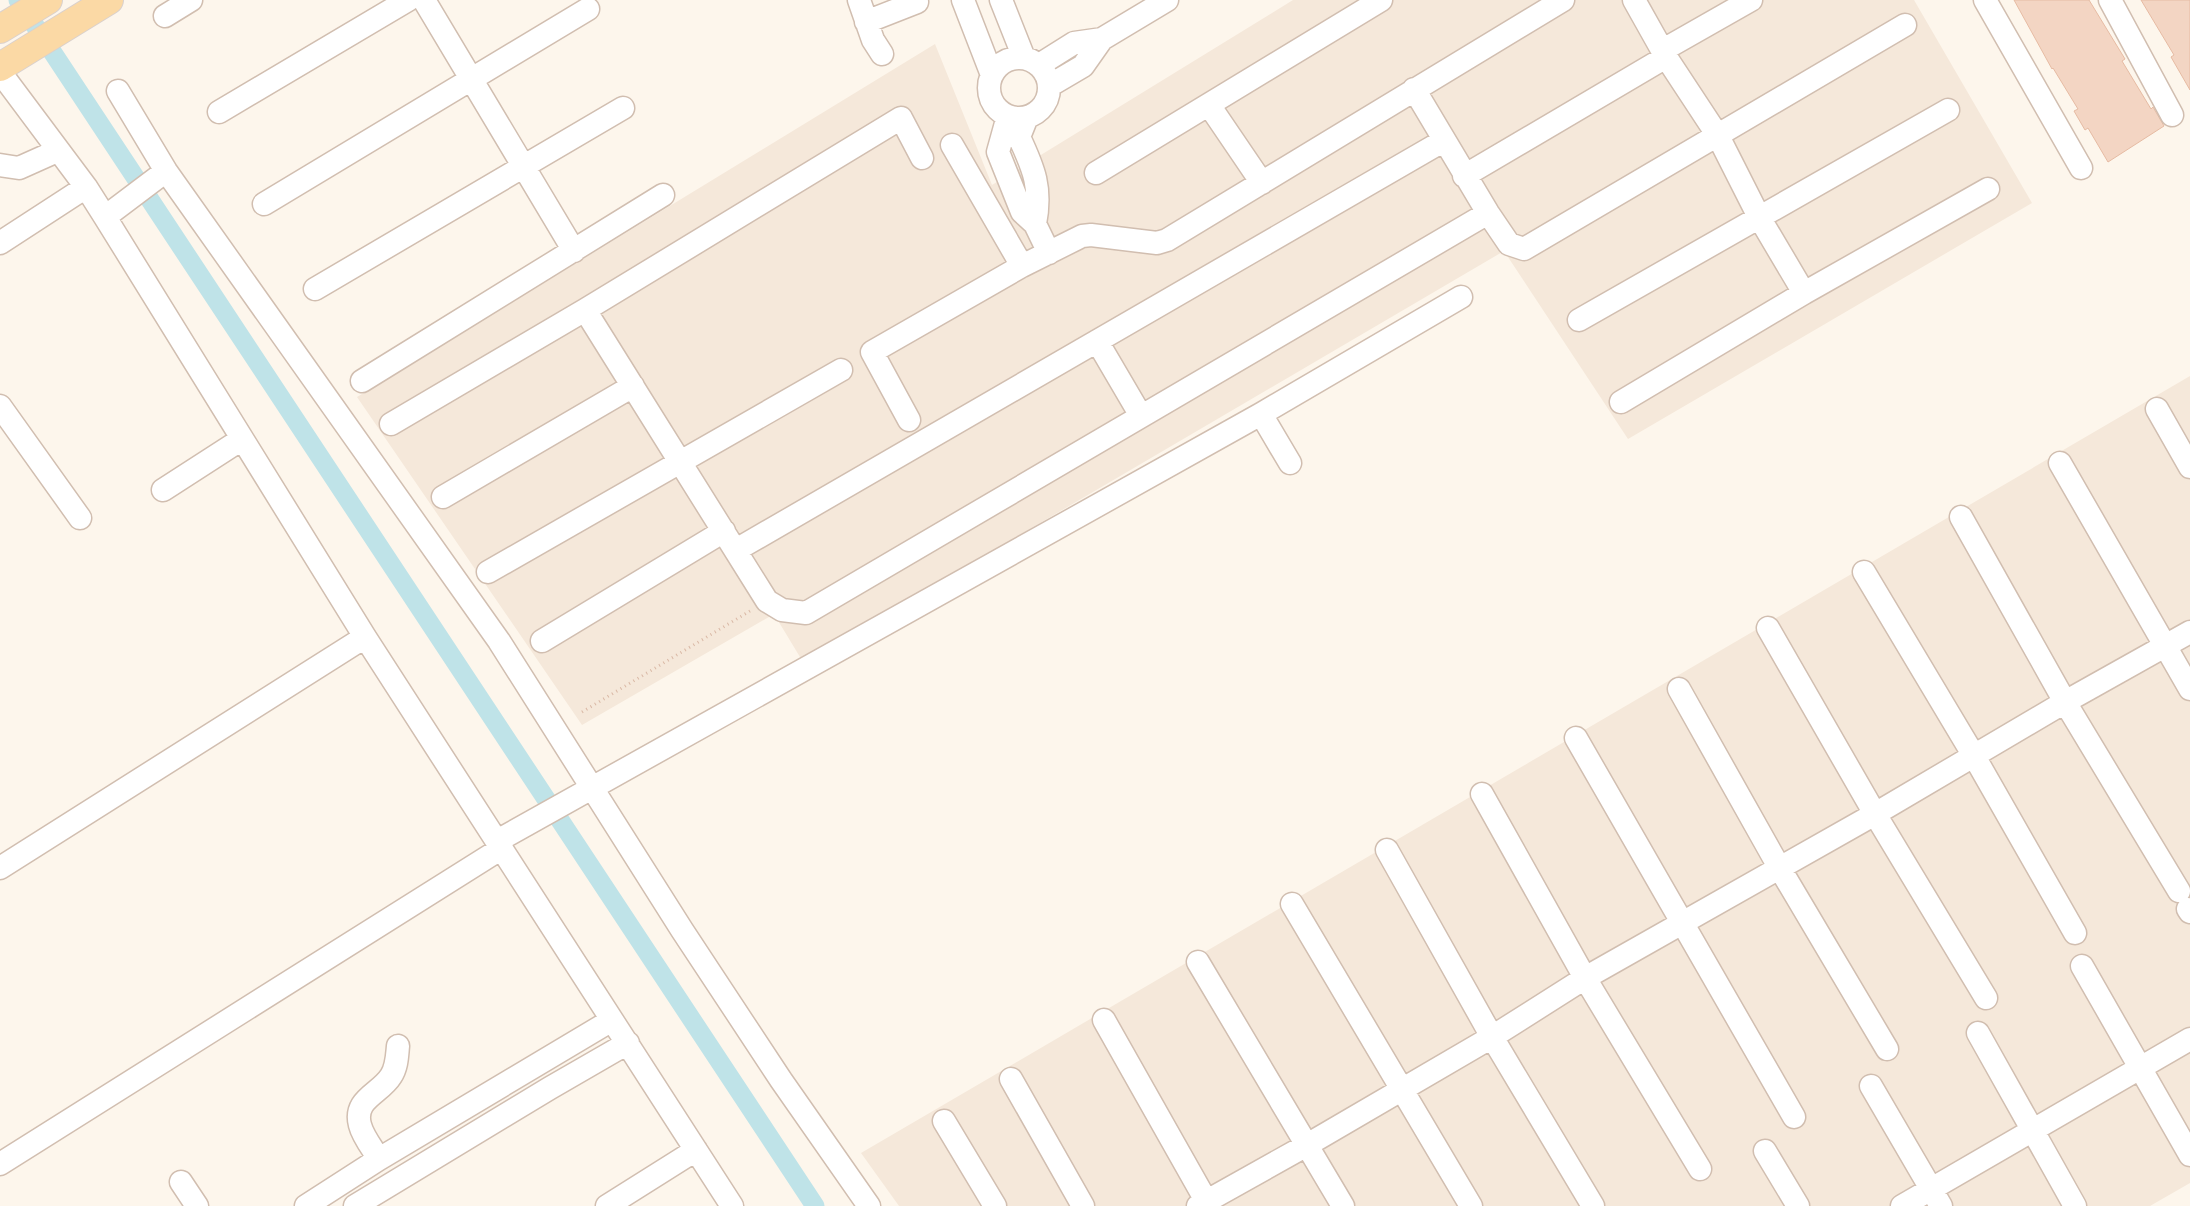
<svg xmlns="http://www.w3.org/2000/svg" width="2190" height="1206" font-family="'Roboto Condensed',sans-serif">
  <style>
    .residential { fill: #f5e8da }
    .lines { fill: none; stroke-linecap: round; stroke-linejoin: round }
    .canal { stroke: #bfe3e8; stroke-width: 19 }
    .building { fill: #f3d5c3; stroke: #e6bba3 }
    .minor-casing { stroke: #d1beb0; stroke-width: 25 }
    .major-casing { stroke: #dad1cd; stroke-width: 30 }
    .path { stroke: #d9b8a5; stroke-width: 3; stroke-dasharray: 1 4; stroke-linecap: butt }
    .minor { stroke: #fff; stroke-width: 22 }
    .major { stroke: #fbd9a5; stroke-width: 28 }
  </style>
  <rect width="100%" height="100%" fill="#fdf6ec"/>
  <!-- residential -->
  <path class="residential" d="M 1293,0 L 1914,0 L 2032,203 L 1628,439 L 1504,251 L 803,662 L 774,614 L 582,725 L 357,397 L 935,44 L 992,185 Z
    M 2190,376 L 2190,1183 L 2150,1206 L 899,1206 L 861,1153 Z"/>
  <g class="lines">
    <!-- canal -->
    <path class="canal" d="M 18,0 L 815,1206"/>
  </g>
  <!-- building -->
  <path class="building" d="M 2014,0 L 2089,0 L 2125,59 L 2122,61 L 2151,109 L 2153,107 L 2164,126 L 2108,162 L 2088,128 L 2085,130 L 2074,111 L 2078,109 L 2053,68 L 2052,69 Z
    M 2141,0 L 2190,0 L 2190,90 L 2171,57 L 2174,55 Z"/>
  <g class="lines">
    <defs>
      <path id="minor" d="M 424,0 L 574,251
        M 859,0 L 873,40 L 882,54
        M 963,0 L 992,75
        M 1001,0 L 1024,58
        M 1634,0 L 1666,57 L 1718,136 L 1759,217 L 1804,293
        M 1985,0 L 2081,168
        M 2110,0 L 2172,115
        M 165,16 L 191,0
        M 866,22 L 917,2
        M 1663,50 L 1751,0
        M989 88a30 30 0 1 1 60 0a30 30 0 1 1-60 0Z
        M 1039,65 L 1074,43 L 1102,39 L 1167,0
        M 0,72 L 86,187 L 105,217 L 365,637 L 732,1206
        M 1049,86 L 1083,66 L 1102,39
        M 1414,89 L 1488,213 L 1509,244 L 1524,249 L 1905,25
        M 118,91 L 166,171 L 499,641 L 682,930 L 781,1080 L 869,1206
        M 1209,105 L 1262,183
        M 219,112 L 408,0
        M 1008,116 L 998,152 L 1022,212 L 1035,224 L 1049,253
        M 1027,117 L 1019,137 C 1034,169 1042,188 1035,224
        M 952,145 L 1022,266 L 1082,236 L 1091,235 L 1157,243 L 1167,240 L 1563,0
        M 0,165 L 19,168 L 57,151
        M 1096,173 L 1381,0
        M 1464,176 L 1666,57
        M 264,204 L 588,9
        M 105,217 L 166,171
        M 0,243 L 86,187
        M 315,289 L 623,108
        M 585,310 L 767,601 L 782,610 L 806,613 L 1488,213
        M 1579,320 L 1948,110
        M 1097,341 L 1141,416
        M 362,381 L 663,195
        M 1621,402 L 1804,293 L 1988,189
        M 0,406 L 80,518
        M 2157,409 L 2190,467
        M 1261,414 L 1290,463
        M 909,420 L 872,352 L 1022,266
        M 391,424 L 585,310 L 901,118 L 922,158
        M 2060,463 L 2190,689
        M 163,490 L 242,439
        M 443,497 L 633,386
        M 1961,517 L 2065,702 L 2179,891
        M 736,550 L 1443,141
        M 488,572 L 841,370
        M 1864,572 L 1974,756 L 2075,933
        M 1768,628 L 1875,814 L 1986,998
        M 542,641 L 724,531
        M 1679,689 L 1779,867 L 1887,1049
        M 1576,738 L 1794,1117
        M 1482,794 L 1585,978 L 1700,1169
        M 497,841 L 1261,414 L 1461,297
        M 1387,850 L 1492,1037 L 1593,1206
        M 0,868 L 365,637
        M 1292,904 L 1471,1206
        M 2188,909 L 2190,912
        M 1198,962 L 1343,1206
        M 2082,966 L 2190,1155
        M 1104,1020 L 1209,1206
        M 1978,1033 L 2075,1206
        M 1011,1079 L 1083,1206
        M 1871,1086 L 1941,1206
        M 944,1121 L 995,1206
        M 1765,1151 L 1798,1206
        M 379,1159 C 373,1149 363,1137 360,1125 C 353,1099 380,1094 391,1076 C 397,1067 397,1056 398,1046
        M 0,1164 L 502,848
        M 181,1182 L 197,1206
        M 306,1206 L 379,1159 L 612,1020
        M 355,1206 L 550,1088 L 628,1043
        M 607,1206 L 696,1150
        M 1198,1206 L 1307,1145 L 1492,1037 L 1585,978 L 1875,814 L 2065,702 L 2190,632
        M 1902,1206 L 2190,1039"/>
      <path id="major" d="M 0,29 L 48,0
        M 0,67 L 109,0"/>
    </defs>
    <!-- minor casing -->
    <use href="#minor" class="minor-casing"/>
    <!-- major casing -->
    <use href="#major" class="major-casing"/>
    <!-- path -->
    <path class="path" d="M 582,712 L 750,611"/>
    <!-- minor -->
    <use href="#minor" class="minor"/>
    <!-- major -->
    <use href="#major" class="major"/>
  </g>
</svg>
